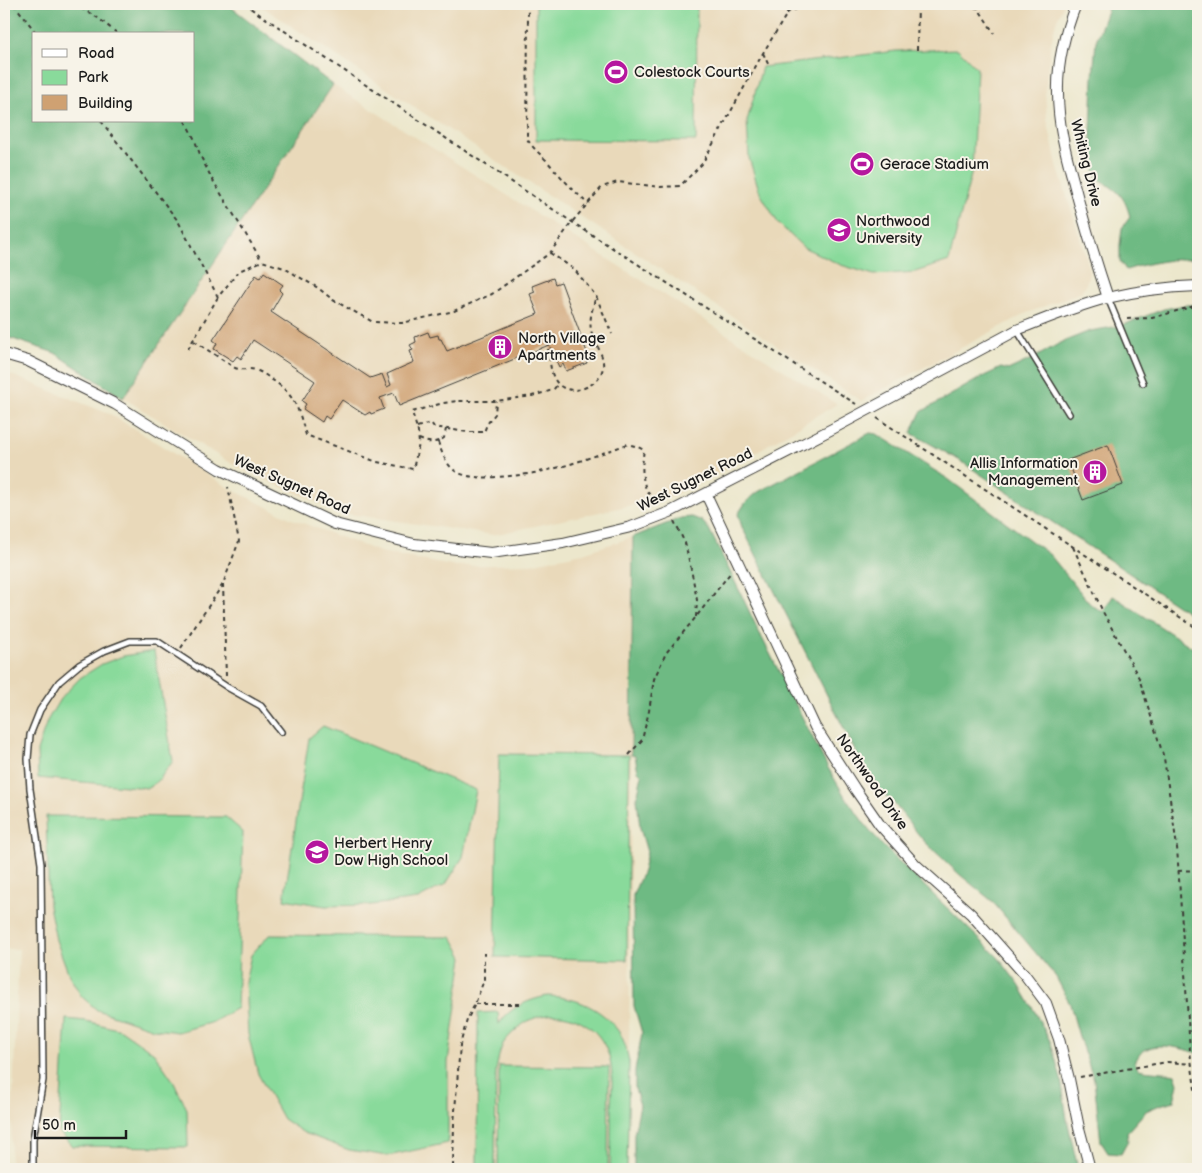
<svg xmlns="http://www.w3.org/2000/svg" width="1202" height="1173" font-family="'Balsamiq Sans',sans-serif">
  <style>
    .built { fill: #e9d9ba }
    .green { fill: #89da9b; stroke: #527b5c }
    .forest { fill: #6eba83; stroke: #456b50; fill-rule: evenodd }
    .building { fill: #cfa172 }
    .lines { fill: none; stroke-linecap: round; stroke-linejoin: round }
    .service-casing { stroke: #3b3a36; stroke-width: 8 }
    .minor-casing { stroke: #3b3a36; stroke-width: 12 }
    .path { stroke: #3b3a36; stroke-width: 2; stroke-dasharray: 4 4; stroke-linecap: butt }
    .service { stroke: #fff; stroke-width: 5 }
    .minor { stroke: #fff; stroke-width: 10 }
    .labels { text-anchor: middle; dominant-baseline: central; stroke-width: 4; stroke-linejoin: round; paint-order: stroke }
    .poi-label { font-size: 15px; fill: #1c1c1c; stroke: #f7f3e8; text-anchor: start }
    .street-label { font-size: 15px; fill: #1c1c1c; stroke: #f7f3e8 }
  </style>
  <rect width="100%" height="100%" fill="#f7f3e8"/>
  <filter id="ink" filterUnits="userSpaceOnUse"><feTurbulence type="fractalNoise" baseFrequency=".02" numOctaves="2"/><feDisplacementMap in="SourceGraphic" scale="10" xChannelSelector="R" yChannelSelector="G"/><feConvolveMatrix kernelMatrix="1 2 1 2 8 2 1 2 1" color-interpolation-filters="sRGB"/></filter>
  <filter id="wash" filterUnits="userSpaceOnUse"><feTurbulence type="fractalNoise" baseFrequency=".0096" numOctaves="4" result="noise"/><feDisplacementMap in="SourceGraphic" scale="20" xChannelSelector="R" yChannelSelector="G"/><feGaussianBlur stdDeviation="1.12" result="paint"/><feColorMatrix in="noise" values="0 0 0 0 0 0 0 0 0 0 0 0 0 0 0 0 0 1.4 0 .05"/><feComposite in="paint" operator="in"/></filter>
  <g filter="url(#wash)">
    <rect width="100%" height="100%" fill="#ece7cc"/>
    <!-- built -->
    <path class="built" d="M 258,4 L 1064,4 L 1056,22 L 1050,47 L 1045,91 L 1047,119 L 1057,165 L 1087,260 L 1089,273 L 1086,284 L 1081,292 L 1027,313 L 861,401 Z
      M 333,85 L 837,404 L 725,470 L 669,497 L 493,535 L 342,513 L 239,468 L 123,398 Z
      M 4,372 L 112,415 L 229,488 L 292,519 L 380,552 L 452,566 L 530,564 L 583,553 L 633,537 L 628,1169 L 10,1169 L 19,949 L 4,949 Z"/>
    <!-- green -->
    <path class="green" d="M 536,4 L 697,4 L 696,141 L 536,140 Z
      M 958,49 L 977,68 L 972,171 L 949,261 L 915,272 L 874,275 L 841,265 L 803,247 L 778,223 L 760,193 L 749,158 L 747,121 L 762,67 L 896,51 Z
      M 154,651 L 173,761 L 158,781 L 148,788 L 38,778 L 37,751 L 47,721 L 60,699 L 80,678 L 102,664 L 123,656 Z
      M 323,726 L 476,790 L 463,857 L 446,884 L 418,899 L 371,905 L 325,906 L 284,899 L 309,738 Z
      M 499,754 L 629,755 L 627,960 L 495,957 Z
      M 46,816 L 226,817 L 243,832 L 237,1008 L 213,1022 L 178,1032 L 154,1029 L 97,1010 L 81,996 L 69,975 L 56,940 L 49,906 Z
      M 269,935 L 452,937 L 463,957 L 448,1062 L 448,1143 L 388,1156 L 349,1150 L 304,1133 L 283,1119 L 258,1074 L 248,1034 L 245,982 L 251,955 Z
      M 547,996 C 576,997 602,1008 619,1032 C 625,1041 627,1052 629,1062 L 627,1169 L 610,1169 C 611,1148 611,1126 611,1104 C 612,1086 614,1068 607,1051 C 593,1014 545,1002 516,1030 C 511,1034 506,1039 503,1044 C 499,1052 498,1061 496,1070 L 495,1169 L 477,1169 L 478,1013 L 498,1012 L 499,1024 C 510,1007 528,1000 547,996 Z
      M 66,1019 L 86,1021 L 121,1030 L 154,1053 L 172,1079 L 187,1109 L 188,1147 L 72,1146 L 59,1132 Z
      M 499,1066 L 609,1067 L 608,1169 L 498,1169 Z"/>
    <!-- forest -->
    <path class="forest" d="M 4,4 L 227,4 L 333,85 L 123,398 L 55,353 L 4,336 ZM 34,34 L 194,34 L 194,121 L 34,121 Z
      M 1111,4 L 1198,4 L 1198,258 C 1174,259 1150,262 1126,270 L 1120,261 L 1120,245 L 1122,228 L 1130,217 C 1124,193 1116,190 1097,178 L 1092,157 L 1091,134 L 1093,77 L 1096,41 L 1108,8 Z
      M 1185,305 L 1198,305 L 1198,619 L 959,460 L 911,433 L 921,412 L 982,377 L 1001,368 L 1008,370 L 1034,358 L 1060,343 L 1090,331 L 1120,326 L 1164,309 Z
      M 870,433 L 877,434 L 948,479 L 1050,555 L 1090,604 L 1103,612 L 1113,596 L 1198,651 L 1198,1053 C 1182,1049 1157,1040 1142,1052 C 1139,1054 1137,1059 1135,1062 L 1138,1069 C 1151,1072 1163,1071 1175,1074 L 1178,1083 L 1174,1101 L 1160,1105 L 1146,1111 L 1127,1132 L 1128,1141 L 1121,1154 L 1108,1153 L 1101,1142 L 1094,1080 L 1080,1040 L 1070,1004 L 1056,977 L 992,901 L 959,874 L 923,840 L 892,801 L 878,789 L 867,774 L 742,527 L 738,514 L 746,502 L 758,492 Z
      M 692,517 L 702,521 L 709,529 L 741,594 L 759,632 L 827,766 L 844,795 L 864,823 L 882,845 L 998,957 L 1019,985 L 1035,1012 L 1051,1043 L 1061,1079 L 1067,1119 L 1078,1169 L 634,1169 L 634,1134 L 640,1105 L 635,1089 L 635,1071 L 642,1033 L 634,1006 L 633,895 L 643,871 L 647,852 L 640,828 L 637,798 L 642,775 L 638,771 L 635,756 L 631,755 L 633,537 L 681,518 Z"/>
    <g id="blocks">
      <!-- building -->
      <path class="building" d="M 264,272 L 283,285 L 279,290 L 282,293 L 271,312 L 370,378 L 382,374 L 387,387 L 391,385 L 387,374 L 414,362 L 410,351 L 413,350 L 410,345 L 416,342 L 415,337 L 428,332 L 430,337 L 438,335 L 439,339 L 441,339 L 447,351 L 538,314 L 530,294 L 535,292 L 532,286 L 553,278 L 555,284 L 561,282 L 588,355 L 585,357 L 587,363 L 566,371 L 563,364 L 559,367 L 549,345 L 399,406 L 394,393 L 380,398 L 384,409 L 371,414 L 370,412 L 365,415 L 342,400 L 329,419 L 325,416 L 322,422 L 303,409 L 306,404 L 302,401 L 315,381 L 253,340 L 241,359 L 237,356 L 233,361 L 214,349 L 217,343 L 213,340 L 256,275 L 260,278 Z
        M 1108,445 L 1123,485 L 1083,500 L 1068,460 Z"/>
    </g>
  </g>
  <g filter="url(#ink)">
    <use href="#blocks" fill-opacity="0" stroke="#3b3a36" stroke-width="1"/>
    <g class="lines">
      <defs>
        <path id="service" d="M 1108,298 L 1143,383
          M 1017,330 L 1069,414
          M 33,1169 L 33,1139 L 43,1080 L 41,864 L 30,789 L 28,759 L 30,735 L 40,710 L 59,682 L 79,665 L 104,651 L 130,641 L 157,641 L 227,687 L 261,706 L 281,732"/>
        <path id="minor" d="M 1076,4 C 1065,32 1057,63 1058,93 C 1058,123 1065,151 1073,180 C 1083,219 1095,259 1108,298
          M 4,354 L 28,361 L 115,404 L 219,469 L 335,524 L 414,544 L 491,553 L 563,543 L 631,527 L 670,512 L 834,428 L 1017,330 C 1047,318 1076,306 1107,298 C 1136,291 1168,287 1198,286
          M 706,494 L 815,727 L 855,789 L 880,825 L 916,865 L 971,914 L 1025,975 L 1046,1003 L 1059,1039 L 1069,1079 L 1079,1128 L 1090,1169"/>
      </defs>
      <!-- service casing -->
      <use href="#service" class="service-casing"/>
      <!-- minor casing -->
      <use href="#minor" class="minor-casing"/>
      <!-- path -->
      <path class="path" d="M 14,4 L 37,34
        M 74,4 L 98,18 L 118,34
        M 244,4 L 572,222 L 856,404
        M 526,4 L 528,13 L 527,139 C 533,148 539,153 546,160 C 559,175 573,190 588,204
        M 755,4 L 788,12 L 811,4
        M 951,4 L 978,8 L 994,33
        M 917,50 L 918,4
        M 763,53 L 769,66
        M 101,121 L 178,221 L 218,297
        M 185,121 L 194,138 L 201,157 L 212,179 L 262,261
        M 1198,146 L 1196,165 L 1198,176
        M 550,253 L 574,269 L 596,296 L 612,334
        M 1127,319 L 1152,318 L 1198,305
        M 194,341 L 235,368 C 243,371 251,367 258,371 C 263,373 267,376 271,379 C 296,395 298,409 306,435 L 377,462 L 413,469 L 419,444 L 418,432 L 412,412 L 443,403 L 458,401 L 496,401 L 532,396 L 553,390 L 558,384
        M 188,349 L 218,297 L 239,271 L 262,261 L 284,268 L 318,288 L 333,300 L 373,322 L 402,323 L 454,311 L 492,294 L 550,253 L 572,222 L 602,187 L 618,182 L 660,187 L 680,186 L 702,164 L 763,53 L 793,4
        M 548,349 C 551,362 549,375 559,385 C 565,390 573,391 580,389 C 592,387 605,375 603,362 C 602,351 593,341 591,330 C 589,318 593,307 596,296
        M 877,418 L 1198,629
        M 417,427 L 431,423 L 434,427 L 467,432 L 484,432 L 487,424 L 495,414 L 496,401
        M 419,439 C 428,443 435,444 444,438 L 446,429
        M 438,442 C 442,453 447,468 459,473 C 470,478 485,478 497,477 C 511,476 525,475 539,472 C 570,466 599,454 628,444 L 638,447 L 644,450 C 641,467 640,498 662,502
        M 674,521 L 685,543 L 691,569 L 697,600 L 696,617
        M 1073,547 L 1103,612 L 1139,678 L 1164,758 L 1177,847 L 1190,1051 L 1196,1097 L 1198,1102
        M 223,584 L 226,676
        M 181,648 L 223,584 L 239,541 L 228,487
        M 629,755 L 642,740 L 649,711 L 654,679 L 666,653 L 696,617 L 731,572
        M 1178,871 L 1198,870
        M 475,1004 L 522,1004
        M 1080,1077 L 1167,1062 L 1192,1064
        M 453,1167 L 454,1124 L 460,1045 L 467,1020 L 475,1004 L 484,980 L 484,953"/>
      <!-- service -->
      <use href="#service" class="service"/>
      <!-- minor -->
      <use href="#minor" class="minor"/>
    </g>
  </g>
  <!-- icons -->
  <defs>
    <symbol id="stadium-disc" viewBox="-11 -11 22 22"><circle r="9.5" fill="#b5179e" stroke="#f7f3e8"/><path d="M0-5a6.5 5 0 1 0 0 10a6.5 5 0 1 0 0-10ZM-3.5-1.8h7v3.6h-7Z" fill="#fff"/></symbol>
    <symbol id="university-disc" viewBox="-11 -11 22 22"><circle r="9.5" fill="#b5179e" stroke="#f7f3e8"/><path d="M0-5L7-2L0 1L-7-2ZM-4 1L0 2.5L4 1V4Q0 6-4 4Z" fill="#fff"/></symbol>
    <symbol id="building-disc" viewBox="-11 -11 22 22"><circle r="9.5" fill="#b5179e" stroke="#f7f3e8"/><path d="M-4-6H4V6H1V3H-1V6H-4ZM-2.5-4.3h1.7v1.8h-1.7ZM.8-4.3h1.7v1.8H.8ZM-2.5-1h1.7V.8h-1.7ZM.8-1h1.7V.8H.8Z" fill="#fff"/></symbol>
    <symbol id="school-disc" viewBox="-11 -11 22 22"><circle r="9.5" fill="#b5179e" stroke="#f7f3e8"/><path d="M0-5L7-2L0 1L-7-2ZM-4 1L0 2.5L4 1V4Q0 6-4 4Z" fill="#fff"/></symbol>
  </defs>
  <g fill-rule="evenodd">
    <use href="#stadium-disc" x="602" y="58" width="28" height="28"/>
    <use href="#stadium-disc" x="848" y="150" width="28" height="28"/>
    <use href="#university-disc" x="825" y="216" width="28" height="28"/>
    <use href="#building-disc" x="486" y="333" width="28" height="28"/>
    <use href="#building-disc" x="1081" y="458" width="28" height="28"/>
    <use href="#school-disc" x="303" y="838" width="28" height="28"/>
  </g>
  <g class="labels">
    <!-- poi labels -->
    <g class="poi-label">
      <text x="634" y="72">Colestock Courts</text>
      <text x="880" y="164">Gerace Stadium</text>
      <text x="856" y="221">Northwood<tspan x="856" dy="17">University</tspan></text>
      <text x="518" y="338">North Village<tspan x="518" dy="17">Apartments</tspan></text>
      <text x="1078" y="463" text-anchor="end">Allis Information<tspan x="1078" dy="17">Management</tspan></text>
      <text x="334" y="843">Herbert Henry<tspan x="334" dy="17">Dow High School</tspan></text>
    </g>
    <!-- street labels -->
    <g class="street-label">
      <text transform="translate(1086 163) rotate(76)">Whiting Drive</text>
      <text transform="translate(695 480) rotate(-26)">West Sugnet Road</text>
      <text transform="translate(292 485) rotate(24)">West Sugnet Road</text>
      <text transform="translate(872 782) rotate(55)">Northwood Drive</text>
    </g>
  </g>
  <!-- margin -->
  <rect width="1202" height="1173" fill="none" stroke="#f7f3e8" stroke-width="20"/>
  <!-- legend -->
  <rect x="32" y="32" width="162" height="90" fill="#f7f3e8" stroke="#9f9d96"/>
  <rect x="42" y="49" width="25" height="8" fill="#ffffff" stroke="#9f9d96"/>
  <text x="78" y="58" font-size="15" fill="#1c1c1c">Road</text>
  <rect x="42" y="70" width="25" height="15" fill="#89da9b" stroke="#9f9d96"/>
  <text x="78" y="82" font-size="15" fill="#1c1c1c">Park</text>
  <rect x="42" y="95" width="25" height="15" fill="#cfa172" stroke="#9f9d96"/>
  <text x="78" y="108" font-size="15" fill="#1c1c1c">Building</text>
  <!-- scale -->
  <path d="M35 1130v8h91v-8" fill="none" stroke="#1c1c1c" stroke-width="2.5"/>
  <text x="42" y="1130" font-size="15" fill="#1c1c1c" stroke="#f7f3e8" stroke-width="4" paint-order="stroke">50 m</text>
</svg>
